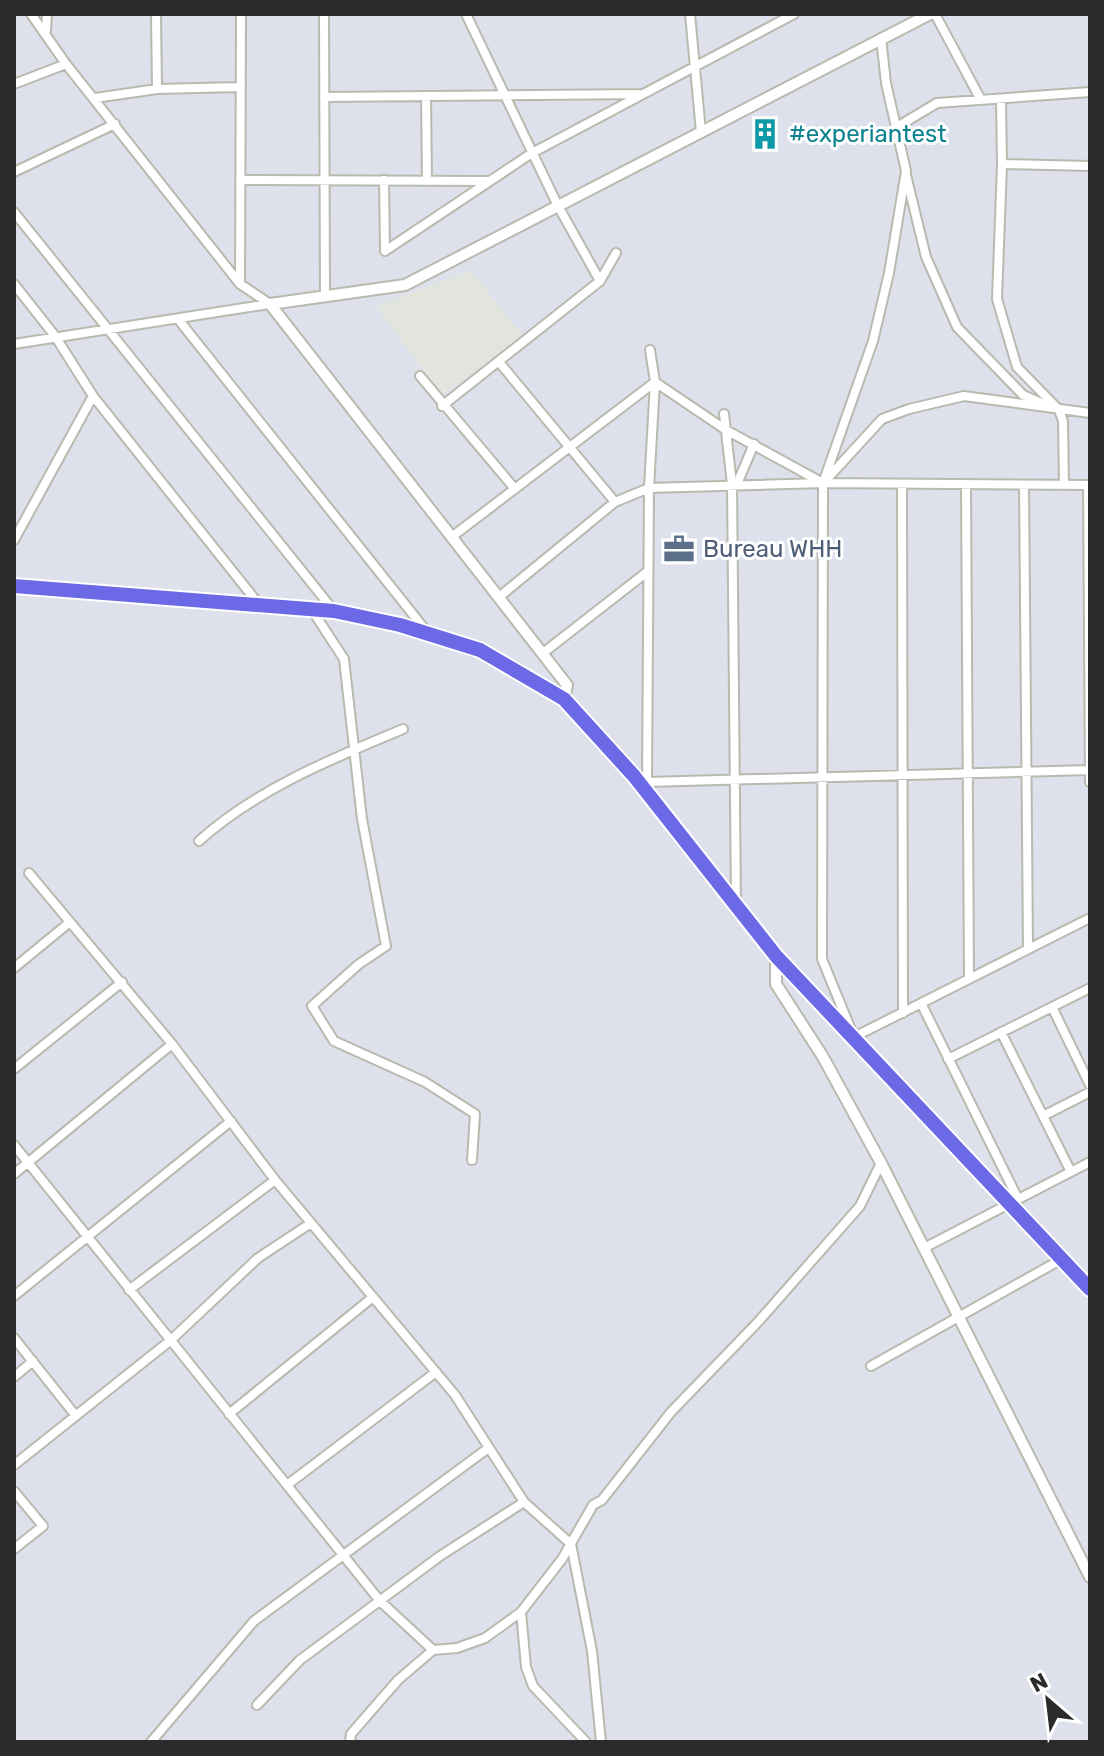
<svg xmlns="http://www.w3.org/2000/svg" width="1104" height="1756" font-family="Rubik,sans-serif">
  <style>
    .industrial { fill: #e1e5de }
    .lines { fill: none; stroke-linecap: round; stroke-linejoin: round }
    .minor-casing { stroke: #b9baae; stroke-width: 12 }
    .tertiary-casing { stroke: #b9baae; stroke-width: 14 }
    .primary-casing { stroke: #fff; stroke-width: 18 }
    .minor { stroke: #fff; stroke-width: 8 }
    .tertiary { stroke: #fff; stroke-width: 10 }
    .primary { stroke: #6c69e6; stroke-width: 14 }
    .labels { text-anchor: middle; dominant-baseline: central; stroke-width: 6; stroke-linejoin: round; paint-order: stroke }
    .culture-label { font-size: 24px; fill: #0d838f; stroke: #fff; text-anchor: start }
    .service-label { font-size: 24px; fill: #4e5e75; stroke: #fff; text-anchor: start }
  </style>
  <rect width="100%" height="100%" fill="#dee0ec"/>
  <!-- industrial -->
  <path class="industrial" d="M 471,270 L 523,336 L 441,396 L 376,306 Z"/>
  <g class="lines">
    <defs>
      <path id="minor" d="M 31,14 L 66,64 L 240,284 L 270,304
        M 156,14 L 157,89
        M 324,14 L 325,297
        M 466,14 L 558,206 L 600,281 L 616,253
        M 690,14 L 701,132
        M 935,14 L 981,100
        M 46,31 L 47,14
        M 881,38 L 886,83 L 906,171 L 889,273 L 873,341 L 823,483 L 822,959 L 854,1037 L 1090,918
        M 14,84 L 66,64
        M 426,96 L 427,181
        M 324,97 L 643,94
        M 95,98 L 157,89 L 241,87
        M 1001,101 L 1002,164 L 997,299 L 1017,367 L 1059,410 L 1063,421 L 1064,485
        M 897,127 L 937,103 L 1090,92
        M 1002,164 L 1090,166
        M 14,172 L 115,124
        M 906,175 L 926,257 L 957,327 L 1023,395 L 1043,404
        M 240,180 L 490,181
        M 384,180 L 385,251
        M 14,212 L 334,611
        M 385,251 L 532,153 L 794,14
        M 240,283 L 241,14
        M 14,284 L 55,336 L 93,396 L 257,602
        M 178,319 L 427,632
        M 14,344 L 269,304
        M 499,362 L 615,502
        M 420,376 L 515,489
        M 442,406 L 600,281
        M 724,414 L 732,484 L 736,905
        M 826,480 L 882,419 L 909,409 L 964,396 L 1090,413
        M 737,484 L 754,444
        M 902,485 L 903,1013
        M 966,485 L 969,979
        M 1024,485 L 1028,949
        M 1088,485 L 1090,782
        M 453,536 L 655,382 L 726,430 L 823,483
        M 14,540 L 93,396
        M 499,597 L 615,502 L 649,488 L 823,483 L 1090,485
        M 312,610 L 344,659 L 362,819 L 386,946 L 359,964 L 312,1006 L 334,1041 L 425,1082 L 475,1114 L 472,1160
        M 543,653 L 647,572
        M 647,782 L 1090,770
        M 647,785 L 649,488 L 655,382 L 650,350
        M 199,841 C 257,789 333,758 403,729
        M 29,873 L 172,1044 L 275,1180 L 455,1395 L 524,1502 L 571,1544 L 592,1651 L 601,1742
        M 14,968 L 70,922
        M 921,1003 L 1018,1199
        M 1052,1007 L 1090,1085
        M 1001,1032 L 1071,1172
        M 948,1059 L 1090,988
        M 14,1069 L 122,982
        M 1043,1116 L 1090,1092
        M 14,1145 L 380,1601 L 433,1650
        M 14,1174 L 172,1044
        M 924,1248 L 1090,1162
        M 129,1290 L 275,1180
        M 14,1296 L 231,1121
        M 14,1338 L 76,1416
        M 871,1366 L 1062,1259
        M 14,1377 L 33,1361
        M 229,1414 L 373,1297
        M 14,1465 L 171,1340 L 258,1258 L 311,1223
        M 287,1485 L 436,1372
        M 14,1491 L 43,1526 L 14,1549
        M 521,1612 L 526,1667 L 533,1686 L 586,1742
        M 257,1705 L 300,1660 L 440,1556 L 524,1502
        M 151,1742 L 254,1621 L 487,1449
        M 350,1742 L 351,1734 L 398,1680 L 433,1650 L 457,1648 L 485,1638 L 521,1612 L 562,1559 L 593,1505 L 602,1500 L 671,1412 L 758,1322 L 860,1206 L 881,1163"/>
      <path id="tertiary" d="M 270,304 L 405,285 L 930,14
        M 270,304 L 567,685 L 564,699
        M 776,956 L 776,984 L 823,1057 L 881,1163 L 1090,1577"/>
      <path id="primary" d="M 14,586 L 334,611 L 400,625 L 480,650 L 564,699 L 634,776 L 776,956 L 1090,1289"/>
    </defs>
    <!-- minor casing -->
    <use href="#minor" class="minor-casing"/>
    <!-- tertiary casing -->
    <use href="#tertiary" class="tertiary-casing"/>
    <!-- primary casing -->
    <use href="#primary" class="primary-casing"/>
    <!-- minor -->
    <use href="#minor" class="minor"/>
    <!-- tertiary -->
    <use href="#tertiary" class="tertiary"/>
    <!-- primary -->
    <use href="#primary" class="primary"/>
  </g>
  <!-- icons -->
  <defs>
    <symbol id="building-bare" viewBox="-9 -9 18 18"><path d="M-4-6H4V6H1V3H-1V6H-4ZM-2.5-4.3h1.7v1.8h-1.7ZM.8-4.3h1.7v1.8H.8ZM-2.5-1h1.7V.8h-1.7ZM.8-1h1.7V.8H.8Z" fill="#0f9aa8" stroke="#fff" stroke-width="2.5" paint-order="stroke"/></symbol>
    <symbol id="office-bare" viewBox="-9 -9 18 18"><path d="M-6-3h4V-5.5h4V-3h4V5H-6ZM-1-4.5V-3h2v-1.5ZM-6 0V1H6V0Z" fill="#5c6f8a" stroke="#fff" stroke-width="2.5" paint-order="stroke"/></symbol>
  </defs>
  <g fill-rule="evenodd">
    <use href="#building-bare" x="743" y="112" width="44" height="44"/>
    <use href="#office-bare" x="657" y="527" width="44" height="44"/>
  </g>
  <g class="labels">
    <!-- culture labels -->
    <g class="culture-label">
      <text x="789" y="134">#experiantest</text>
    </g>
    <!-- service labels -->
    <g class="service-label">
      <text x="703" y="549">Bureau WHH</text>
    </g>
  </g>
  <!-- border -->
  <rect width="1104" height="1756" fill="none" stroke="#2b2b2b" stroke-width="32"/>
  <!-- north arrow -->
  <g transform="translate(1048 1700) rotate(332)" stroke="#ffffff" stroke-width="6" paint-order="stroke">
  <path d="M0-6L14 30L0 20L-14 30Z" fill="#2b2b2b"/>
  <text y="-12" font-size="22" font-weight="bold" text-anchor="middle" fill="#2b2b2b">N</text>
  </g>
</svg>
